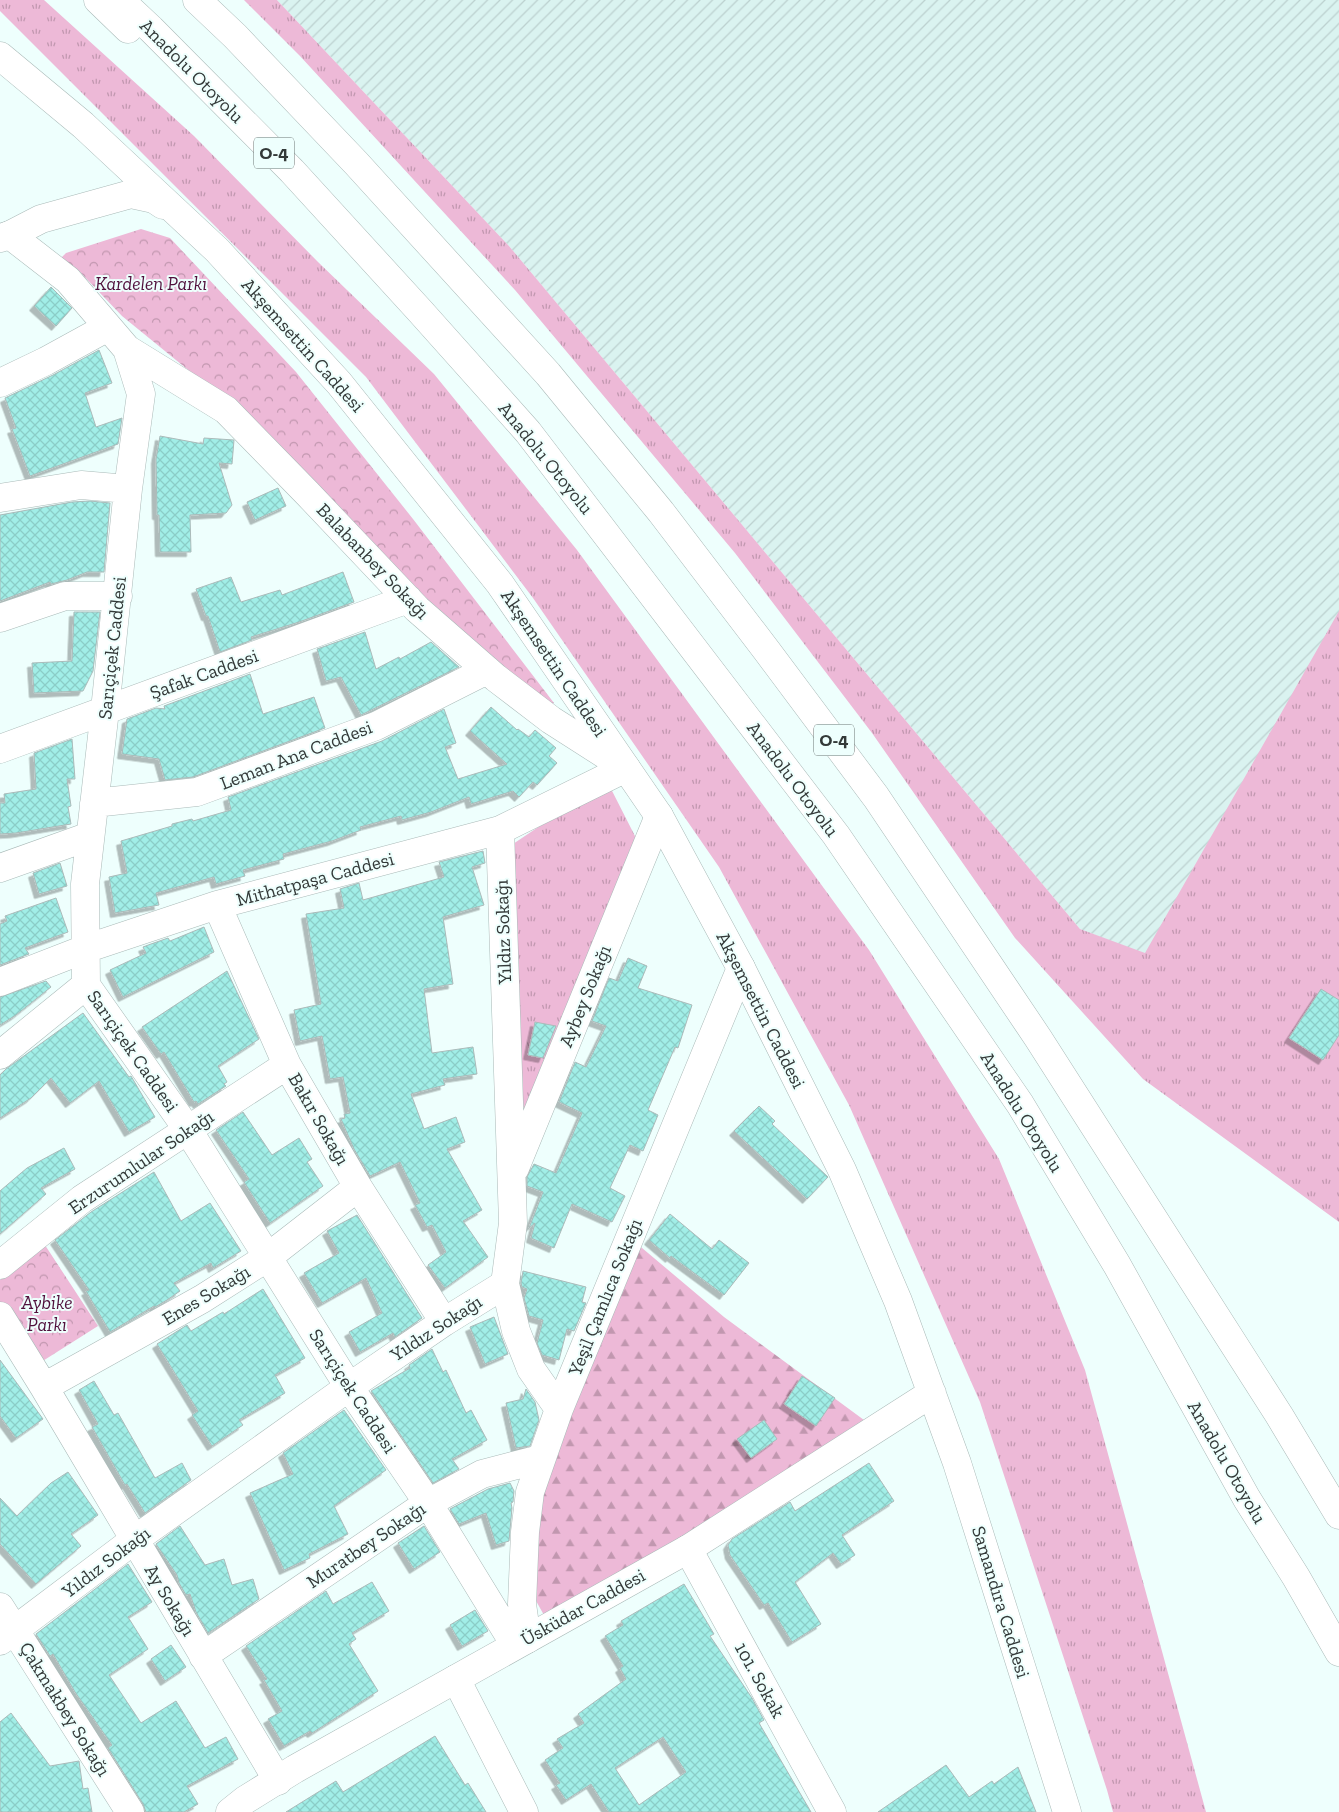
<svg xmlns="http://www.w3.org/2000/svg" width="1339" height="1812" font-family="'Zilla Slab',serif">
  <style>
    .industrial { fill: url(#industrial-furrows) }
    .grass { fill: url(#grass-tufts) }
    .forest { fill: url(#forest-firs) }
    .park { fill: url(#park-crowns) }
    .building { fill: url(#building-cross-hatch); stroke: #abbab9; fill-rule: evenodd; filter: url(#shadow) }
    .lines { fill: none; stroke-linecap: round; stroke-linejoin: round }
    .minor-casing { stroke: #aabab8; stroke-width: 29 }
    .major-casing { stroke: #aabab8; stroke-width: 29 }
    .highway-casing { stroke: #aabab8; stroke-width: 29 }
    .minor { stroke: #fff; stroke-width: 28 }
    .major { stroke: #fff; stroke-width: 28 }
    .highway { stroke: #fff; stroke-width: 28 }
    .labels { text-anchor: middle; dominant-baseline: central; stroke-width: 4; stroke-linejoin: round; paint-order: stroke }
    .shield { fill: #eefffd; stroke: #6b7473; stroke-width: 1 }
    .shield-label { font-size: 18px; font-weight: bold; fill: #333938 }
    .street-label { font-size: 19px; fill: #333938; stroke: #eefffd }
    .park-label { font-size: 19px; font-style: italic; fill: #51113d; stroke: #eefffd }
  </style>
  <defs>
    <pattern id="industrial-furrows" width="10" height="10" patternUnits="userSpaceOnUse" patternTransform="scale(1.25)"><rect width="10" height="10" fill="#daf3f0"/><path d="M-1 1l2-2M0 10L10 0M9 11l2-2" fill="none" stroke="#bcd1cf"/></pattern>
    <pattern id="grass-tufts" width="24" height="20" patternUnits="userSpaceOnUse" patternTransform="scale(1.25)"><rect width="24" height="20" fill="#edb9d7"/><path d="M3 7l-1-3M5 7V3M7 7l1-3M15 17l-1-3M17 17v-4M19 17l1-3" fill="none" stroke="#c197af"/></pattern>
    <pattern id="forest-firs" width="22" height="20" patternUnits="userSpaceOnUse" patternTransform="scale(1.25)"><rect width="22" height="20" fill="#edb9d7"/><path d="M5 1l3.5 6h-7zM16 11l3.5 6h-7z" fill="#c197af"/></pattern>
    <pattern id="park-crowns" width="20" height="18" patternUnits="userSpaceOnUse" patternTransform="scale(1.25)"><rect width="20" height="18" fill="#edb9d7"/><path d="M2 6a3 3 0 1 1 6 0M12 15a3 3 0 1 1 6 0" fill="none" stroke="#c197af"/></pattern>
    <pattern id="building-cross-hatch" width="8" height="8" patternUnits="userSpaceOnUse" patternTransform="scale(1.25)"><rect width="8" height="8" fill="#a1eee7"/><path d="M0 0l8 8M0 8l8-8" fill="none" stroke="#8bcdc7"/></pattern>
    <filter id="shadow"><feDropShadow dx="-4.5" dy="4.5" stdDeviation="0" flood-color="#0004"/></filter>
  </defs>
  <rect width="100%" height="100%" fill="#eefffd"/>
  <!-- industrial -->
  <path class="industrial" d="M 277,0 L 1339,0 L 1339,983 L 1144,954 L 1080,929 L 509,246 Z"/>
  <!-- grass -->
  <path class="grass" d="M 0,0 L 44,0 L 194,136 L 318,262 L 434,374 L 577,550 L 869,950 L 999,1159 L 1085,1370 L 1206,1812 L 1113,1812 L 1107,1790 L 980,1402 L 849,1105 L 719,867 L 533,598 L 366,377 L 0,11 Z
    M 244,0 L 277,0 L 509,246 L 1080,929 L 1145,953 L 1339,611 L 1339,1222 L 1143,1079 L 1015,938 L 872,733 L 735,553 L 515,290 L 300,56 Z
    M 607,781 L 637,840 L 524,1124 L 513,844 Z"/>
  <!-- forest -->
  <path class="forest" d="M 629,1237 L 724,1317 L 864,1420 L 689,1533 L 545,1617 L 535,1599 L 534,1491 Z"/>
  <!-- park -->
  <path class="park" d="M 141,229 L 170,238 L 296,372 L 413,519 L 554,703 L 548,707 L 411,594 L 236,409 L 122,316 L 79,271 L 61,258 L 66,253 Z
    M 41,1239 L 98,1326 L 38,1364 L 0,1307 L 0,1280 Z"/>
  <!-- building -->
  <path class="building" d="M 51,287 L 72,308 L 56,326 L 34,306 Z
    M 99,350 L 112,383 L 85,393 L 96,427 L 122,418 L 118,444 L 30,476 L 12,429 L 16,428 L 5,398 L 53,375 Z
    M 160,436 L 203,444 L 204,438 L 234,440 L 232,464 L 219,463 L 232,505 L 226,513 L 190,515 L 191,552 L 160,552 L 159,515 L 157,515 L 156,459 Z
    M 278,488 L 286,506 L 255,520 L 247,502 Z
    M 90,501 L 110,503 L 104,572 L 87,572 L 67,580 L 51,584 L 50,582 L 0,601 L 0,515 L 72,502 Z
    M 343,572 L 354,602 L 299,622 L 251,637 L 252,640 L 220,652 L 208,616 L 206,616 L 196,589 L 231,577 L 241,602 L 280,590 L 282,595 Z
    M 74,612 L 100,612 L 93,671 L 83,691 L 34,693 L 32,663 L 72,661 Z
    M 365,632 L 376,669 L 399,657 L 400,659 L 431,642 L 459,667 L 361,715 L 341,677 L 326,681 L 317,649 Z
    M 250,674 L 263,714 L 314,697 L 325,728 L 193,777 L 165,780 L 159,759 L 122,754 L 127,719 L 156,708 L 165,709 L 164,706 Z
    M 491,707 L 517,730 L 518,729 L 529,737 L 535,730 L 556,748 L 549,756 L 557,763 L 537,785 L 533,782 L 519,797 L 513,791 L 471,804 L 469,797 L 431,812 L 402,820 L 401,816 L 360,827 L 361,830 L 332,841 L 283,854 L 284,859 L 243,870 L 245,876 L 216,884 L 214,877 L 156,893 L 159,905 L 115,913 L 109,877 L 127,873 L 121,841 L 172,826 L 172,824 L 192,819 L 193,821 L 231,810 L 228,797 L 382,741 L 444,709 L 456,743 L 445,747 L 458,779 L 507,764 L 470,731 Z
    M 72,739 L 75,779 L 67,779 L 71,806 L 68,807 L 71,824 L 16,833 L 0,834 L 0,803 L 5,803 L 4,794 L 36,789 L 34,753 Z
    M 483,851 L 485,863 L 472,867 L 484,905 L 443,917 L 453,984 L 424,989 L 432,1053 L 473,1047 L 477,1074 L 443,1079 L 445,1085 L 411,1094 L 424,1129 L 456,1117 L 465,1142 L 447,1149 L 482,1210 L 463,1221 L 488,1257 L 445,1288 L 428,1265 L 446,1252 L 432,1225 L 427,1227 L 415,1205 L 420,1203 L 400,1162 L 370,1176 L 354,1149 L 341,1119 L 345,1118 L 344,1114 L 350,1113 L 343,1077 L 330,1079 L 322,1036 L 300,1041 L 294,1010 L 321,1004 L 306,914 L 344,908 L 340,889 L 359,883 L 363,900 L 444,877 L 439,862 Z
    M 60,863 L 67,886 L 39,894 L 33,873 Z
    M 56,898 L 68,932 L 25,948 L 29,954 L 0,965 L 0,924 L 7,921 L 5,916 Z
    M 204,927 L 214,952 L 123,997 L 110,970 L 146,953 L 143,947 L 151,944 L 168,938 L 170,941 Z
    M 628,958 L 647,966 L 638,988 L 692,1005 L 678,1048 L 675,1047 L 648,1110 L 658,1115 L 643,1151 L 630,1145 L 610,1188 L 625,1196 L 612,1222 L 572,1204 L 554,1248 L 531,1238 L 535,1223 L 529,1228 L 543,1192 L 527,1186 L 527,1177 L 534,1164 L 556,1173 L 582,1113 L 559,1102 L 575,1062 L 586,1067 L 606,1026 L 592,1021 L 609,978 L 618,981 Z
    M 227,971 L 259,1039 L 218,1066 L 227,1082 L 224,1084 L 226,1086 L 198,1104 L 196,1101 L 194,1102 L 164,1052 L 161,1054 L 142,1027 Z
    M 46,981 L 51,987 L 16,1015 L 0,1025 L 0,997 Z
    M 1321,989 L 1339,1000 L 1339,1035 L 1323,1060 L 1289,1038 Z
    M 83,1013 L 129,1077 L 131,1076 L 155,1117 L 129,1132 L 99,1081 L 70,1103 L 51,1078 L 31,1098 L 0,1118 L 0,1075 L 6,1069 Z
    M 535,1022 L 556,1026 L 543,1058 L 528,1055 Z
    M 759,1106 L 775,1121 L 772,1124 L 828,1177 L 807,1199 L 734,1131 Z
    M 243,1112 L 272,1155 L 299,1138 L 312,1159 L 307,1162 L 323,1186 L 270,1223 L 244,1182 L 249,1179 L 216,1130 Z
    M 64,1148 L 75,1169 L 41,1188 L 46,1194 L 0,1234 L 0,1191 L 27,1168 Z
    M 154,1172 L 181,1221 L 210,1203 L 241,1251 L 213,1268 L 211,1263 L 174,1283 L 180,1291 L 167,1300 L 155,1307 L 154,1306 L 110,1332 L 86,1291 L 89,1290 L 55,1240 L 91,1212 Z
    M 670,1214 L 712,1249 L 719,1240 L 749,1263 L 724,1295 L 671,1256 L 670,1258 L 649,1240 Z
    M 357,1215 L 422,1318 L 395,1337 L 393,1333 L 360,1352 L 349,1332 L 382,1313 L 366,1278 L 322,1303 L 304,1273 L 339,1253 L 327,1231 Z
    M 523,1271 L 586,1287 L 582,1302 L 586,1303 L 574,1331 L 567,1329 L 559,1360 L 542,1355 L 537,1343 L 543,1320 L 529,1316 L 524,1298 L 527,1289 L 522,1287 L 521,1283 Z
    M 263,1289 L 305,1358 L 275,1375 L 285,1393 L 239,1420 L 243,1425 L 212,1446 L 192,1415 L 198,1411 L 157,1344 L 187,1325 L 191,1331 L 223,1312 L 224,1314 Z
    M 494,1317 L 508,1354 L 485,1364 L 470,1327 Z
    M 432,1349 L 443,1372 L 446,1370 L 466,1413 L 471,1410 L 487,1440 L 452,1459 L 459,1469 L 433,1483 L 371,1391 L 410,1368 L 409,1365 Z
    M 0,1360 L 43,1419 L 16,1438 L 0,1416 Z
    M 802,1376 L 835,1398 L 816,1426 L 784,1404 Z
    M 94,1381 L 114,1415 L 118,1413 L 155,1478 L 182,1463 L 191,1480 L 145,1513 L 127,1484 L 125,1485 L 92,1427 L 98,1424 L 79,1390 Z
    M 526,1389 L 535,1402 L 539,1420 L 530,1446 L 516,1448 L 506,1403 L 523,1399 Z
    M 344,1410 L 386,1470 L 334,1506 L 348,1534 L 309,1554 L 310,1558 L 284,1570 L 250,1493 L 293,1474 L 283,1453 Z
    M 764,1420 L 777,1439 L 751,1458 L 737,1439 Z
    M 869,1463 L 894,1501 L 842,1535 L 855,1555 L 841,1564 L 833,1553 L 795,1582 L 821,1624 L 792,1642 L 768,1603 L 764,1605 L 730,1555 L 728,1545 L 732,1539 L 790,1502 L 795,1511 Z
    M 68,1472 L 98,1515 L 71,1534 L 81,1546 L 36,1584 L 0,1544 L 0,1498 L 17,1516 L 51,1483 Z
    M 510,1483 L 514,1491 L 513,1502 L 511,1503 L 512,1508 L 509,1541 L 496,1545 L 486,1513 L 459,1524 L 450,1509 L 488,1489 Z
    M 180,1526 L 205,1565 L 224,1559 L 232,1585 L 253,1579 L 259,1599 L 208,1633 L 196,1612 L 190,1594 L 186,1595 L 179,1583 L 177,1575 L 156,1544 Z
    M 424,1526 L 440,1552 L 414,1569 L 398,1543 Z
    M 128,1564 L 152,1602 L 128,1617 L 148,1649 L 109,1675 L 141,1723 L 176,1701 L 205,1748 L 226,1737 L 238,1759 L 187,1786 L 198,1804 L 184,1812 L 146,1812 L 143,1804 L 108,1748 L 112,1745 L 75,1692 L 53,1654 L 50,1656 L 36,1634 Z
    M 372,1582 L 389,1611 L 352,1633 L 356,1639 L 349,1644 L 378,1691 L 312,1733 L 310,1731 L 284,1746 L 268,1719 L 282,1711 L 264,1680 L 267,1679 L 246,1646 L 326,1591 L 333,1604 Z
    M 684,1584 L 714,1634 L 710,1636 L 752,1698 L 764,1720 L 759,1723 L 811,1812 L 609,1812 L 591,1784 L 566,1800 L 556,1785 L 560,1783 L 545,1760 L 563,1748 L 557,1739 L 584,1723 L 578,1714 L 626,1679 L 620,1668 L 623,1666 L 605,1636 L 623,1625 L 621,1621 ZM 663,1737 L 686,1772 L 639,1805 L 615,1768 Z
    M 475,1610 L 488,1631 L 462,1646 L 450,1625 Z
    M 171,1645 L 186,1667 L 165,1681 L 151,1659 Z
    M 11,1713 L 50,1766 L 79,1761 L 83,1789 L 88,1788 L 92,1812 L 0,1812 L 0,1722 Z
    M 435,1736 L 465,1785 L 468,1783 L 486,1812 L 286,1812 L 336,1781 L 343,1792 Z
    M 946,1765 L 969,1797 L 992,1781 L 994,1784 L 1018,1767 L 1036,1812 L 878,1812 Z"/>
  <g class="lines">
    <defs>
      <path id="minor" d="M 10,235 L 68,280 L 127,349 L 141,394 L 128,489 L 105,710 L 85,884 L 86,985 L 188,1130 L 349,1387 L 428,1503 L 515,1645
        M 127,349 L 226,410 L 307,493 L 417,609 L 496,678 L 551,720 L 626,768
        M 0,383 L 46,361 L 108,327
        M 0,498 L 81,485 L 128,489
        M 0,618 L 65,596 L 118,596
        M 0,749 L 408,599
        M 94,803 L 197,792 L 376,726 L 487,670
        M 500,830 L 513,1223 L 505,1284 L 516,1331 L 531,1369 L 559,1409
        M 0,868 L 90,836
        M 217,905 L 287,1065 L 358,1187 L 444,1322
        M 0,982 L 85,949 L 217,905 L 500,830 L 626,768
        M 0,1055 L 86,985
        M 515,1168 L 659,816
        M 0,1265 L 82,1199 L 287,1065
        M 0,1316 L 44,1387 L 278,1781
        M 44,1387 L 202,1299 L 268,1257 L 358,1187
        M 688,1549 L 832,1812
        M 0,1607 L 130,1812
        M 527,1639 L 522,1604 L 525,1532 L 530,1492 L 559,1409 L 741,968
        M 0,1641 L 134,1540 L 349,1387 L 444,1322 L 505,1284
        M 203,1656 L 428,1503 L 482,1474 L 540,1459
        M 456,1679 L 524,1812"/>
      <path id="major" d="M 0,56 L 83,125 L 217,250 L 339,383 L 500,584 L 659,816 L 741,968 L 842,1170 L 898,1301 L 957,1463 L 1067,1812
        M 0,238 L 10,235 L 41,219 L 131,194 L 154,199 L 163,205
        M 230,1812 L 245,1800 L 295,1769 L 688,1549 L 932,1393"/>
      <path id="highway" d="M 98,0 L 128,29
        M 120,0 L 151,29 L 292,171 L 420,311 L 528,432 L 836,835 L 1020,1104 L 1117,1265 L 1247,1499 L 1296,1577 L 1339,1652
        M 197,0 L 235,36 L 356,163 L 548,374 L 661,512 L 767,651 L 876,797 L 1038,1038 L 1279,1415 L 1339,1515"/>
    </defs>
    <!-- minor casing -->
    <use href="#minor" class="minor-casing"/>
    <!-- major casing -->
    <use href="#major" class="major-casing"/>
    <!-- highway casing -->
    <use href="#highway" class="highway-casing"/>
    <!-- minor -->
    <use href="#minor" class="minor"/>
    <!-- major -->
    <use href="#major" class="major"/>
    <!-- highway -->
    <use href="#highway" class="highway"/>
  </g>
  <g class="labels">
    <!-- shield labels -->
    <g class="shield">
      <rect x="254" y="137.5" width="40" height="31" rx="4"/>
      <rect x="814" y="724.5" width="40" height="31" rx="4"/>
    </g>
    <g class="shield-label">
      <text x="274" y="153">O-4</text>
      <text x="834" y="740">O-4</text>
    </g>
    <!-- street labels -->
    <g class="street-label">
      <text transform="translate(192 71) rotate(45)">Anadolu Otoyolu</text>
      <text transform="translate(303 345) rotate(48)">Akşemsettin Caddesi</text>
      <text transform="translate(546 458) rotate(51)">Anadolu Otoyolu</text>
      <text transform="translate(373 561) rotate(46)">Balabanbey Sokağı</text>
      <text transform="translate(112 648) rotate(-84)">Sarıçiçek Caddesi</text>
      <text transform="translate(554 663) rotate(56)">Akşemsettin Caddesi</text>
      <text transform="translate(204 674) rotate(-20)">Şafak Caddesi</text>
      <text transform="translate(296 755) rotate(-21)">Leman Ana Caddesi</text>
      <text transform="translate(793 779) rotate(53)">Anadolu Otoyolu</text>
      <text transform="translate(315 879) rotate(-15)">Mithatpaşa Caddesi</text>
      <text transform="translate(503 932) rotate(-92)">Yıldız Sokağı</text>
      <text transform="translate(585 996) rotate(-68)">Aybey Sokağı</text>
      <text transform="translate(761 1010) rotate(63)">Akşemsettin Caddesi</text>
      <text transform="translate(133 1051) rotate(55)">Sarıçiçek Caddesi</text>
      <text transform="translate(1022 1112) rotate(58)">Anadolu Otoyolu</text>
      <text transform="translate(319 1119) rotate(60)">Bakır Sokağı</text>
      <text transform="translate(141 1162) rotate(-34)">Erzurumlular Sokağı</text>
      <text transform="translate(206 1295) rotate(-31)">Enes Sokağı</text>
      <text transform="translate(605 1297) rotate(-68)">Yeşil Çamlıca Sokağı</text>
      <text transform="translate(436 1328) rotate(-33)">Yıldız Sokağı</text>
      <text transform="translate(353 1391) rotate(57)">Sarıçiçek Caddesi</text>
      <text transform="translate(1227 1462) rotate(60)">Anadolu Otoyolu</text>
      <text transform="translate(366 1545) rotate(-34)">Muratbey Sokağı</text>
      <text transform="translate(106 1562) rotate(-37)">Yıldız Sokağı</text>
      <text transform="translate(170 1600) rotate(59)">Ay Sokağı</text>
      <text transform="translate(1001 1602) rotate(73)">Samandıra Caddesi</text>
      <text transform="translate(583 1607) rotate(-29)">Üsküdar Caddesi</text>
      <text transform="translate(760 1680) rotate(61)">101. Sokak</text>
      <text transform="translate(65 1709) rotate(58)">Çakmakbey Sokağı</text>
    </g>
    <!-- park labels -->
    <g class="park-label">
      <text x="151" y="283">Kardelen Parkı</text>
      <text x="47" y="1302">Aybike<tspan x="47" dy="22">Parkı</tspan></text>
    </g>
  </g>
</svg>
